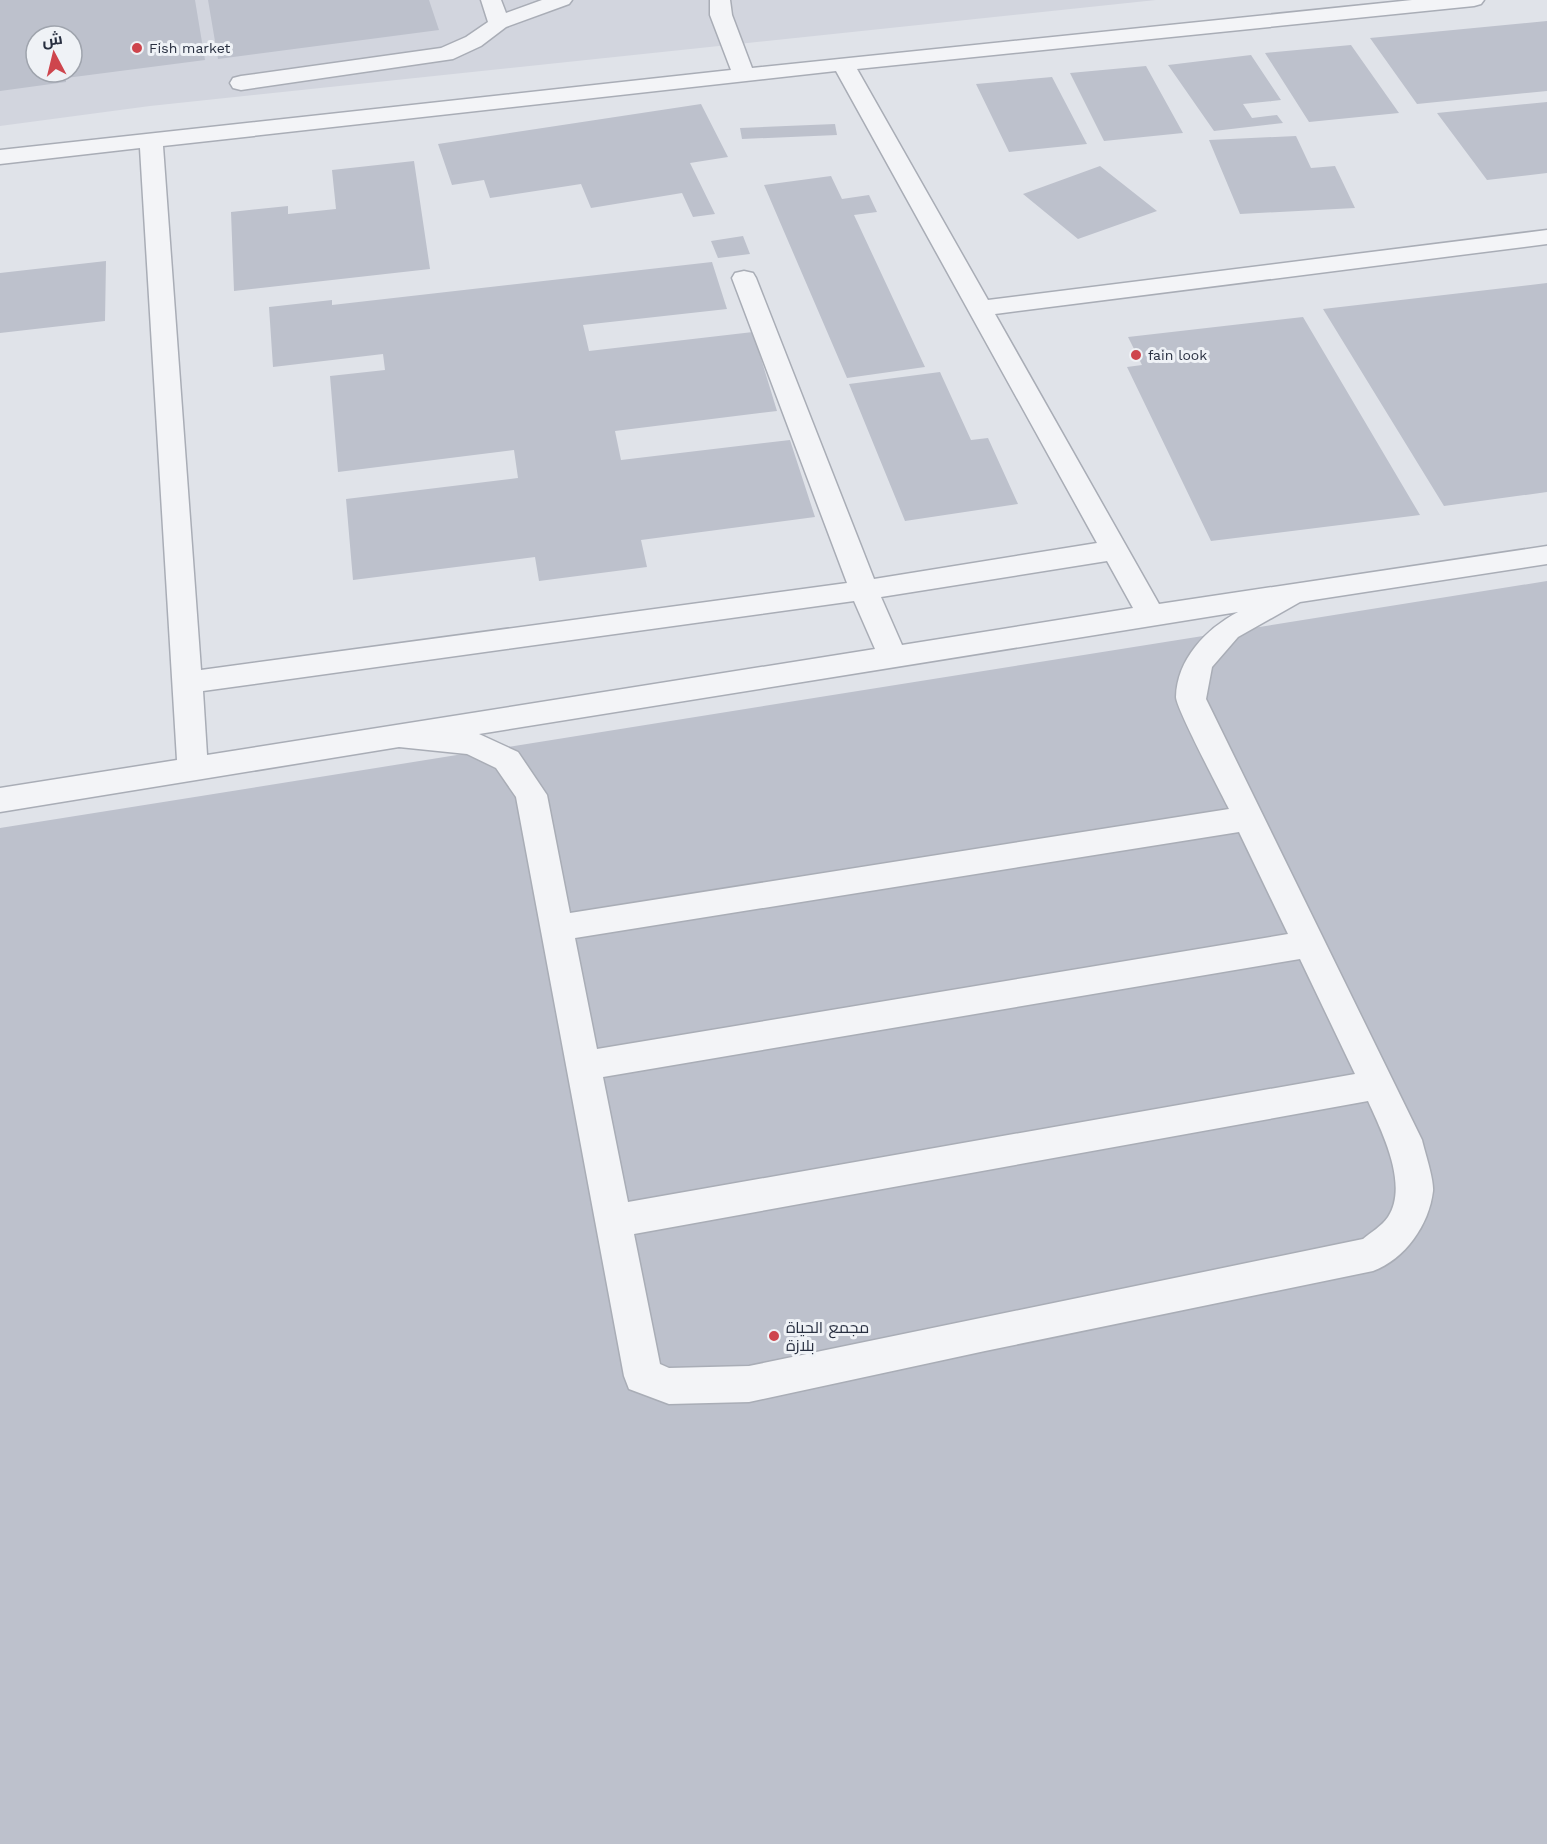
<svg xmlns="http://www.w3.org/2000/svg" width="1547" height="1844" font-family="'Work Sans',Cairo,sans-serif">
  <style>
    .built { fill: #d2d5de; fill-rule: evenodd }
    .building { fill: #bdc1cc; fill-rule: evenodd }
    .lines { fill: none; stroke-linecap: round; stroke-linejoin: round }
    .minor-casing { stroke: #a9adb6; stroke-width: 3 }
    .minor { fill: #f3f4f7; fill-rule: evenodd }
    .poi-dot { fill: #ce454d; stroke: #eff2f6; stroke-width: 2 }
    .labels { text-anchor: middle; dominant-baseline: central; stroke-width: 6; stroke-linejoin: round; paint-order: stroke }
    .far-poi-label { font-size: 14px; fill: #282f40; stroke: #eff2f6; text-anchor: start }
    .poi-label { font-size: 16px; fill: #282f40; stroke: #eff2f6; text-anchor: start }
  </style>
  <rect width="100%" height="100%" fill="#e0e3e9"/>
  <!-- built -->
  <path class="built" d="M 0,0 L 1156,0 L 150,106 L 0,126 ZM 36,36 L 72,36 L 72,72 L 36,72 Z"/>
  <!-- building -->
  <path class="building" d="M 0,0 L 195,0 L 205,60 L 66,78 L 66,82 L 0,91 ZM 36,36 L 72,36 L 72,72 L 36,72 Z
    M 208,0 L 429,0 L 439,30 L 218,59 Z
    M 1547,21 L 1547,91 L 1417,104 L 1370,38 Z
    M 1351,45 L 1399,113 L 1309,122 L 1265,53 Z
    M 1251,55 L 1281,100 L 1243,104 L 1252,118 L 1277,115 L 1283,123 L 1214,131 L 1168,65 Z
    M 1146,66 L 1183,133 L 1104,141 L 1070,73 Z
    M 1052,77 L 1087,144 L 1009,152 L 976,84 Z
    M 1547,102 L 1547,173 L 1487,180 L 1437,113 Z
    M 701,104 L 728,157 L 690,163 L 715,214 L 693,217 L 682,193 L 591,208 L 581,184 L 490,198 L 484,180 L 452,185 L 438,144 Z
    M 835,124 L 837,135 L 742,139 L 740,128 Z
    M 1296,136 L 1311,168 L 1335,166 L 1355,208 L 1240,214 L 1209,140 Z
    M 414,161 L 430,269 L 234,291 L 231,212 L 288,206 L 288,214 L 336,209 L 332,170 Z
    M 1100,166 L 1157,211 L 1078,239 L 1023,194 Z
    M 831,176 L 842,199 L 869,195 L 877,212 L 854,215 L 925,367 L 847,378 L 764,185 Z
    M 743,236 L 750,254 L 718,258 L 711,241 Z
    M 106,261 L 105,321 L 0,333 L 0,273 Z
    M 712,262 L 727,309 L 583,325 L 589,351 L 753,332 L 777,411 L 615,431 L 621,460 L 790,440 L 815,517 L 641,540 L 647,567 L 539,581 L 535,557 L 353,580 L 346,499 L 518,478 L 514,450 L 338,472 L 330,376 L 385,370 L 383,354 L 273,367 L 269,307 L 332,300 L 332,305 Z
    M 1547,283 L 1547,492 L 1444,506 L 1323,309 Z
    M 1303,317 L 1420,515 L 1211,541 L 1127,367 L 1142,365 L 1128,337 Z
    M 940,372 L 971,440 L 988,438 L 1018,504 L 905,521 L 849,384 Z
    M 1547,581 L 1547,1844 L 0,1844 L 0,828 Z"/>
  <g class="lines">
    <defs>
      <path id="minor" d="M 481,0 L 501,0 L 506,13 L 542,0 L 572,0 L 569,4 L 506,27 L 481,46 L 453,59 L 241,90 L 233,88 L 230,83 L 233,78 L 241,76 L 441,48 L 466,37 L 488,22 Z
        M 710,0 L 730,0 L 732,15 L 752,68 L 1412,0 L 1484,0 L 1481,4 L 1474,6 L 857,69 L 988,300 L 1547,230 L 1547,244 L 995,314 L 1159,604 L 1547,546 L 1547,564 L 1300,602 L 1238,637 L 1212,667 L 1206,699 L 1422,1140 C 1425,1153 1434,1179 1433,1191 C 1429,1225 1405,1259 1373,1271 L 985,1351 L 749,1402 L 669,1404 L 629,1389 L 624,1376 L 516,797 L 496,768 L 467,754 L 399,747 L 0,812 L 0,788 L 177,760 L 140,148 L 0,164 L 0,150 L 731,70 L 710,15 ZM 836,71 L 1097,543 L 874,579 L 756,278 L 753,273 L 744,271 L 735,273 L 732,278 L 847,583 L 201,670 L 163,146 ZM 1107,561 L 1133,608 L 902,645 L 881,597 ZM 854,601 L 875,649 L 207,755 L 203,691 ZM 1238,612 C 1206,629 1177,659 1176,697 C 1176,708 1221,793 1229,809 L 570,913 L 547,795 L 518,752 L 479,734 ZM 1239,832 L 1288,934 L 597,1049 L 575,938 ZM 1300,959 L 1355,1074 L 628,1202 L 603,1077 ZM 1368,1101 C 1382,1132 1409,1185 1388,1217 C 1382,1226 1370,1233 1363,1239 L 749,1366 L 669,1368 L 660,1364 L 634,1234 Z"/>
    </defs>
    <!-- minor casing -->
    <use href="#minor" class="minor-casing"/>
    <!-- minor -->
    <use href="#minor" class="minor"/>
  </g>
  <!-- markers -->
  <g class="poi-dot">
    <circle cx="137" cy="48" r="6"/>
    <circle cx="1136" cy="355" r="6"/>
    <circle cx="774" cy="1336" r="6"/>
  </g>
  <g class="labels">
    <!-- far-poi labels -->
    <g class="far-poi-label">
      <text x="149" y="48">Fish market</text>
      <text x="1148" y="355">fain look</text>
    </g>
    <!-- poi labels -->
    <g class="poi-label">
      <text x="786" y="1327">مجمع الحياة<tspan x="786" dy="18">بلازة</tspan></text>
    </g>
  </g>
  <!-- north arrow -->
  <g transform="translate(54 54) rotate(353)"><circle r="28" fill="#eff2f6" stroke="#9fa4ad" stroke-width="1.5"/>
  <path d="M0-4.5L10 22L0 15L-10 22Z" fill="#ce454d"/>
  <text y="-9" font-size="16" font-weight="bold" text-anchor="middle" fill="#282f40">ش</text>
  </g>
</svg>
